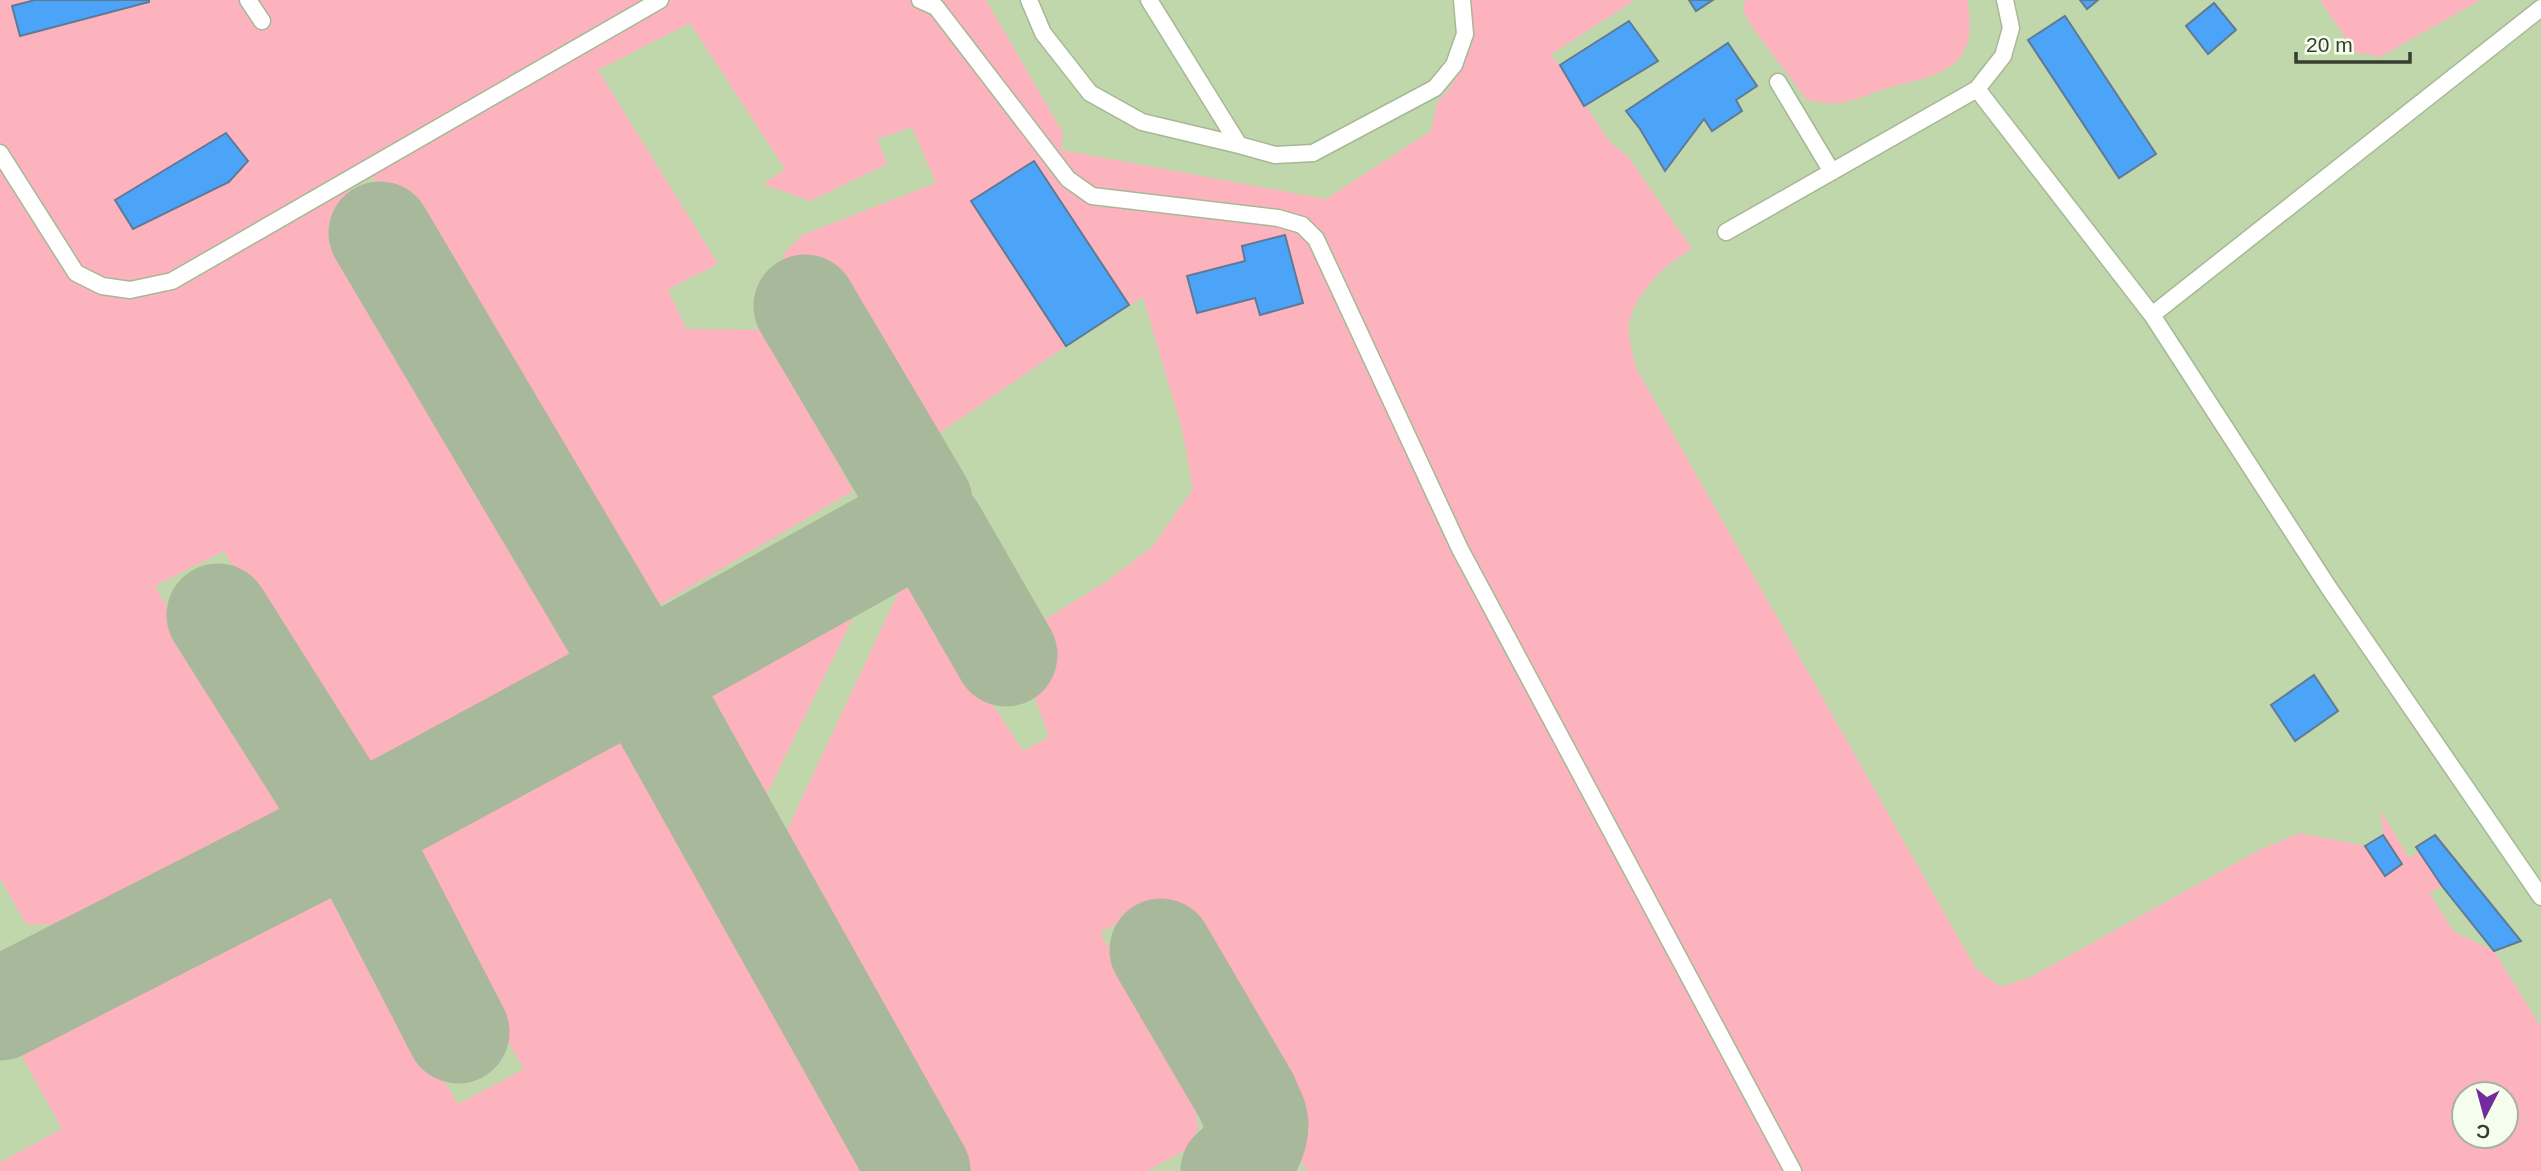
<svg xmlns="http://www.w3.org/2000/svg" width="2541" height="1171" font-family="Helvetica,sans-serif">
  <style>
    .built { fill: #c0d7ab; fill-rule: evenodd }
    .green { fill: #fdb3be; fill-rule: evenodd }
    .lines { fill: none; stroke-linecap: round; stroke-linejoin: round }
    .taxiway { stroke: #a8b89a; stroke-width: 103 }
    .building { fill: #4ca4f8; stroke: #5f7a95; stroke-width: 2 }
    .lane-casing { stroke: #a6b895; stroke-width: 19 }
    .lane { stroke: #fff; stroke-width: 16 }
  </style>
  <rect width="100%" height="100%" fill="#cee1bd"/>
  <!-- built -->
  <path class="built" d="M 0,0 L 2541,0 L 2541,1171 L 0,1171 ZM 2464,1094 L 2506,1094 L 2506,1136 L 2464,1136 Z"/>
  <!-- green -->
  <path class="green" d="M 0,0 L 986,0 L 1063,133 L 1061,150 L 1326,199 L 1431,131 L 1437,103 L 1452,85 L 1470,36 L 1472,0 L 1635,0 L 1550,55 L 1560,65 L 1609,141 L 1629,158 L 1692,249 C 1666,264 1639,288 1630,319 C 1626,334 1633,353 1636,368 L 1976,969 L 2001,987 L 2031,977 L 2259,850 L 2300,833 L 2365,846 L 2385,876 L 2402,864 L 2383,835 L 2381,811 L 2409,858 L 2419,852 L 2442,886 L 2429,893 L 2454,932 L 2494,951 L 2541,1027 L 2541,1171 L 1307,1171 L 1161,902 L 1100,932 L 1195,1105 L 1198,1126 L 1193,1146 L 1147,1171 L 934,1171 L 766,875 L 907,574 L 1023,751 L 1049,737 L 1031,687 L 1031,647 L 1047,618 L 1106,582 L 1152,547 L 1193,489 L 1182,429 L 1143,297 L 1129,305 L 1034,161 L 971,202 L 1066,346 L 923,444 L 782,256 L 802,235 L 936,183 L 912,127 L 877,139 L 887,164 L 810,201 L 763,184 L 785,169 L 690,23 L 598,70 L 718,264 L 668,289 L 686,329 L 765,330 L 853,491 L 629,623 L 373,177 L 347,190 L 356,200 L 342,226 L 578,654 L 351,776 L 224,551 L 155,586 L 284,810 L 69,925 L 26,924 L 0,878 ZM 2464,1094 L 2506,1094 L 2506,1136 L 2464,1136 Z
    M 1745,0 L 1967,0 C 1971,18 1972,42 1960,57 C 1942,79 1906,81 1881,90 C 1869,94 1857,100 1845,102 C 1833,105 1820,102 1807,100 L 1755,31 L 1743,11 Z
    M 2320,0 L 2480,0 L 2380,57 L 2355,52 Z
    M 885,552 L 746,837 L 660,692 L 669,670 Z
    M 601,704 L 869,1171 L 0,1171 L 0,1162 L 62,1129 L 4,1024 L 315,865 L 458,1104 L 524,1069 L 384,828 Z"/>
  <g class="lines">
    <!-- taxiway -->
    <path class="taxiway" d="M 380,233 L 630,655 L 919,1171
      M 919,522 L 934,530 L 1006,655
      M 218,615 L 353,829 L 458,1032
      M 1161,950 L 1247,1097 C 1250,1106 1257,1116 1257,1125 C 1257,1140 1245,1162 1232,1171
      M 0,1009 L 353,829 L 614,688 L 641,677 L 919,522 L 921,502 L 805,306"/>
  </g>
  <!-- building -->
  <path class="building" d="M 35,0 L 149,0 L 149,2 L 20,36 L 12,6 Z
    M 1689,0 L 1713,0 L 1696,11 Z
    M 2080,0 L 2098,0 L 2087,9 Z
    M 2214,3 L 2236,30 L 2208,54 L 2186,26 Z
    M 2065,16 L 2156,154 L 2119,178 L 2028,40 Z
    M 1629,21 L 1658,61 L 1584,106 L 1560,65 Z
    M 1728,43 L 1757,86 L 1736,100 L 1742,111 L 1712,131 L 1704,119 L 1665,171 L 1640,129 L 1626,111 Z
    M 226,133 L 248,161 L 229,182 L 133,229 L 115,200 Z
    M 1034,161 L 1129,305 L 1066,346 L 971,201 Z
    M 1285,235 L 1303,303 L 1260,315 L 1255,298 L 1197,313 L 1187,276 L 1245,261 L 1242,246 Z
    M 2314,675 L 2338,711 L 2295,741 L 2271,705 Z
    M 2383,835 L 2402,864 L 2385,876 L 2365,846 Z
    M 2435,835 L 2521,941 L 2494,951 L 2442,886 L 2416,847 Z"/>
  <g class="lines">
    <defs>
      <path id="lane" d="M 248,0 L 262,21
        M 920,0 L 936,7 L 1068,179 L 1092,196 L 1278,218 L 1302,225 L 1316,239 L 1460,549 L 1793,1171
        M 1029,0 L 1043,33 L 1090,93 L 1142,122 L 1239,145
        M 1149,0 L 1239,145 L 1275,155 L 1313,153 L 1435,88 L 1454,65 L 1465,34 L 1462,0
        M 2541,8 L 2152,315 L 2329,588 L 2541,897
        M 1778,82 L 1832,172
        M 1977,89 L 2003,56 L 2011,28 L 2005,0
        M 0,153 L 76,273 L 102,286 L 130,290 L 172,281 L 660,0
        M 1726,232 L 1977,89 L 2152,315"/>
    </defs>
    <!-- lane casing -->
    <use href="#lane" class="lane-casing"/>
    <!-- lane -->
    <use href="#lane" class="lane"/>
  </g>
  <!-- north arrow -->
  <g transform="translate(2485 1115) rotate(186)"><circle r="33" fill="#f5feec" stroke="#a9b1a0" stroke-width="2"/>
  <path d="M0-5L12 26L0 18L-12 26Z" fill="#742b9e"/>
  <text y="-10" font-size="19" font-weight="bold" text-anchor="middle" fill="#363e2f">С</text>
  </g>
  <!-- scale -->
  <path d="M2296 52v10h114v-10" fill="none" stroke="#363e2f" stroke-width="3.5"/>
  <text x="2306" y="52" font-size="21" fill="#363e2f" stroke="#f5feec" stroke-width="5" paint-order="stroke">20 m</text>
</svg>
